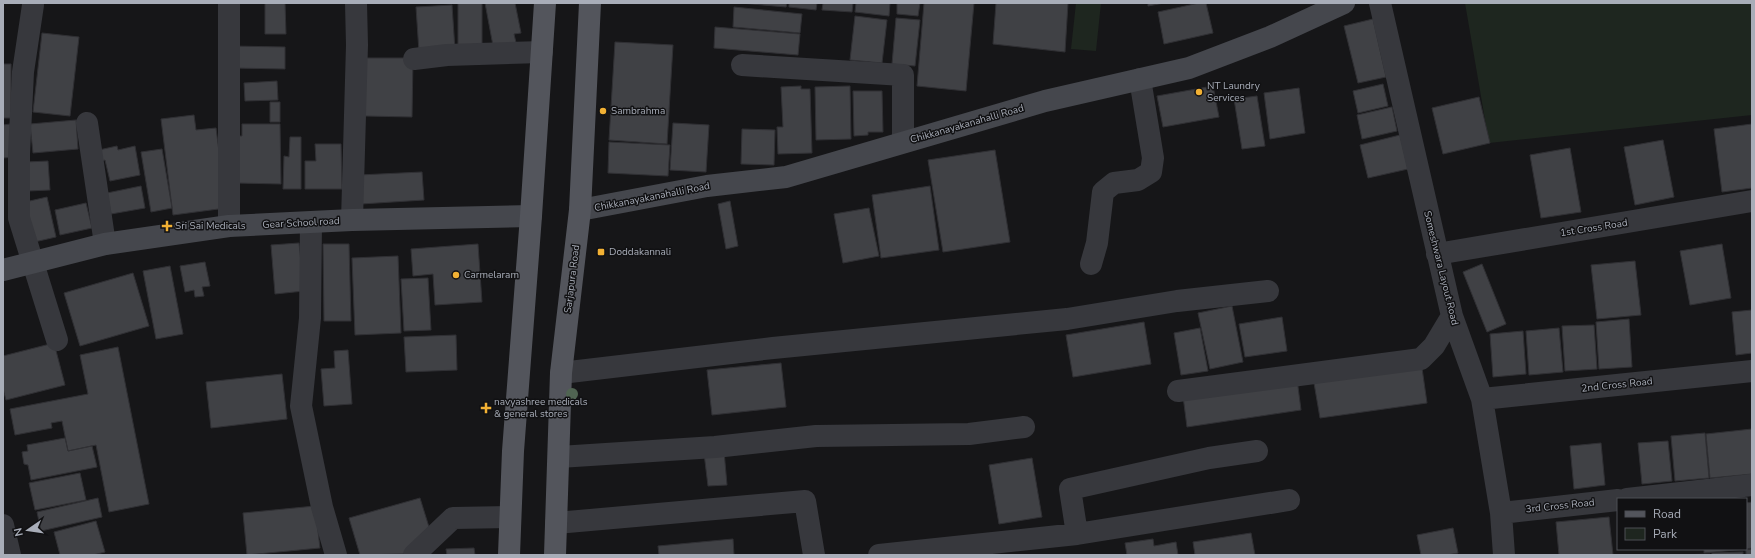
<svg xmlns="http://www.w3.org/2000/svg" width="1755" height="558" font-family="'Nunito Sans',sans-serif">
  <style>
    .green { fill: #1e261f }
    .building { fill: #404145; stroke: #303034 }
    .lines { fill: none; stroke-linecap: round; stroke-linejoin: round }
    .minor { stroke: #37383d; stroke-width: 22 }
    .secondary { stroke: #45474d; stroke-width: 22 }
    .primary { stroke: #53555c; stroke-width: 22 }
    .tree { fill: #506452 }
    .poi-dot { fill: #f2b134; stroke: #111113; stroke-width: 1.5 }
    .labels { text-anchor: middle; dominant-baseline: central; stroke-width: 3; stroke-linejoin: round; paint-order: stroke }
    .poi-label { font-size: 10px; fill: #a8adb8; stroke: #111113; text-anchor: start }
    .street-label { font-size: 10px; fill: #a8adb8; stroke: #111113 }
  </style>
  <rect width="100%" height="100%" fill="#161618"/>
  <!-- green -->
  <path class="green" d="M 1076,3 L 1101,3 L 1096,51 L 1071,49 Z
    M 1465,3 L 1752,3 L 1752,115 L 1489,143 Z"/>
  <!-- building -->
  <path class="building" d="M 265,3 L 285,3 L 286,34 L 265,34 Z
    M 458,3 L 482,3 L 482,47 L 458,47 Z
    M 485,3 L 515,3 L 521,33 L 514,34 L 517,47 L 494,51 Z
    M 740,3 L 787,3 L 786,7 Z
    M 789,3 L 817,3 L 816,10 L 789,7 Z
    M 823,3 L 853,3 L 852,12 L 822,10 Z
    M 856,3 L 890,3 L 889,16 L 855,12 Z
    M 897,3 L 920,3 L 918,16 L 897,14 Z
    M 924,3 L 974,3 L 966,91 L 917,86 Z
    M 996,3 L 1068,3 L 1065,52 L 993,44 Z
    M 1148,3 L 1164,3 L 1148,6 Z
    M 1199,3 L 1206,3 L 1213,33 L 1164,44 L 1158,12 Z
    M 452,5 L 455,50 L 419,52 L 416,7 Z
    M 734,7 L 802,14 L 800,33 L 733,27 Z
    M 855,16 L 887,20 L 882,63 L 850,60 Z
    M 896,18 L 920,20 L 915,66 L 892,64 Z
    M 1373,19 L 1386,77 L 1358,83 L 1344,26 Z
    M 715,27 L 800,34 L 798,55 L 714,48 Z
    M 42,33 L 79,37 L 70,116 L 33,112 Z
    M 615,42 L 673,45 L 667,144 L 609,140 Z
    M 232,46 L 285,47 L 285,69 L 232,68 Z
    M 366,58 L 413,58 L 412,117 L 365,116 Z
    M 3,64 L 11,64 L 11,118 L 3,118 Z
    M 277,81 L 278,100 L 245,101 L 244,83 Z
    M 1383,84 L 1388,106 L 1358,113 L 1353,91 Z
    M 801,86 L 801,89 L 810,89 L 812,153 L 778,154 L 777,127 L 783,127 L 781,87 Z
    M 850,86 L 851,139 L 816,140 L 815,87 Z
    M 1213,86 L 1219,117 L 1163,127 L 1157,96 Z
    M 1299,88 L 1305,133 L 1270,139 L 1264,93 Z
    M 853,91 L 882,91 L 883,132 L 868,132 L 868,135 L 854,136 Z
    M 1257,96 L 1265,146 L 1242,149 L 1234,99 Z
    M 1479,97 L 1490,143 L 1443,154 L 1432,108 Z
    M 270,102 L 280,102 L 280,122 L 270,122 Z
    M 1392,107 L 1397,131 L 1362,139 L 1357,115 Z
    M 194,115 L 196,130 L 216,128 L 226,208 L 173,215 L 161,119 Z
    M 76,120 L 78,149 L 33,153 L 30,124 Z
    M 673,123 L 709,125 L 706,172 L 670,170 Z
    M 10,124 L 15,157 L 3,158 L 3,125 Z
    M 242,124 L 280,124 L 281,184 L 236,183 L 236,136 L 242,136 Z
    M 1752,124 L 1752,188 L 1722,192 L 1714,129 Z
    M 742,129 L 775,130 L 774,165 L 741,164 Z
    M 1400,135 L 1408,169 L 1368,178 L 1360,145 Z
    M 290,137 L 301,137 L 301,189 L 283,189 L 284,156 L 289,157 Z
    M 1663,140 L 1674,197 L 1635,205 L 1624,147 Z
    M 609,142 L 670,145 L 668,176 L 608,173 Z
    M 315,144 L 341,144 L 342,189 L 305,189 L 305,161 L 316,161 Z
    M 117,146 L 118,150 L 135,146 L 140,175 L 110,181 L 105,160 L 101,161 L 99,150 Z
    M 1570,148 L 1581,212 L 1541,218 L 1530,155 Z
    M 162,149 L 172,208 L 151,212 L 141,152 Z
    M 995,150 L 1010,242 L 943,252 L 928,160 Z
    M 48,161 L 50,190 L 28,191 L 26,162 Z
    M 422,172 L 424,200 L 361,204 L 359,175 Z
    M 141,186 L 145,208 L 111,214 L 107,193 Z
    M 930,186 L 939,250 L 881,258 L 872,195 Z
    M 47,197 L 56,237 L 30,243 L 21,203 Z
    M 730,201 L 738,246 L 726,249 L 718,204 Z
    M 86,203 L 92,228 L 60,235 L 55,210 Z
    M 869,208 L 879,256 L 843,263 L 834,214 Z
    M 299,243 L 304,291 L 275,294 L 271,245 Z
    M 323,244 L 349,244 L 351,321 L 324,321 Z
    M 478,244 L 482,302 L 435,305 L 433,274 L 413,276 L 411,249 Z
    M 1722,244 L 1731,298 L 1690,305 L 1680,251 Z
    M 398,256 L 401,333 L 355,335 L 352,258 Z
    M 1635,261 L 1641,315 L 1597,319 L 1591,265 Z
    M 205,262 L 210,286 L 202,287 L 204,296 L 195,297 L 194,290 L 185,292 L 180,266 Z
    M 1482,264 L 1506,324 L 1487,332 L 1463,272 Z
    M 170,266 L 183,334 L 156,339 L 143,271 Z
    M 133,273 L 149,326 L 80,346 L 64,293 Z
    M 428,278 L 431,330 L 404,331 L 401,279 Z
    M 1232,306 L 1243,362 L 1210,369 L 1198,313 Z
    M 1752,310 L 1752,353 L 1736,355 L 1732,312 Z
    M 1282,317 L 1287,351 L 1245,357 L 1239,324 Z
    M 1629,319 L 1632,367 L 1599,369 L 1596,322 Z
    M 1144,322 L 1151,364 L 1073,377 L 1066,335 Z
    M 1594,325 L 1597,369 L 1565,371 L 1562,326 Z
    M 1200,328 L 1208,371 L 1181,375 L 1174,333 Z
    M 1559,328 L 1563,372 L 1529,375 L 1526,331 Z
    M 1523,331 L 1526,374 L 1493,377 L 1490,334 Z
    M 456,335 L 457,370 L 406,372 L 404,337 Z
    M 54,343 L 65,385 L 6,400 L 3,389 L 3,356 Z
    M 118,347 L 149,504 L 109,512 L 96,445 L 68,451 L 62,421 L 51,423 L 52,428 L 15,435 L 10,409 L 88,394 L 80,355 Z
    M 348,350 L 352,404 L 324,406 L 321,369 L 335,368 L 334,351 Z
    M 781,363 L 786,407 L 712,415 L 707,370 Z
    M 1422,368 L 1427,403 L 1320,418 L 1314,383 Z
    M 282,374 L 287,419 L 211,428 L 206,382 Z
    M 1297,379 L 1301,410 L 1187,427 L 1183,396 Z
    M 1752,429 L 1752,474 L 1710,478 L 1706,434 Z
    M 1705,433 L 1709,478 L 1675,481 L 1671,436 Z
    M 65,438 L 68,451 L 92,446 L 97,467 L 31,480 L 28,465 L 24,464 L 22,452 L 28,451 L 27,445 Z
    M 1668,441 L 1672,481 L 1642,484 L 1638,443 Z
    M 1601,443 L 1605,485 L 1574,489 L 1570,446 Z
    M 724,451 L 727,485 L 708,486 L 704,453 Z
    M 1032,458 L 1042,517 L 999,524 L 989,465 Z
    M 80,473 L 86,500 L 35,510 L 29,483 Z
    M 98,498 L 102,517 L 41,531 L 37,512 Z
    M 420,498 L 429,527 L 403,554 L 360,555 L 349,518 Z
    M 1752,502 L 1752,548 L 1746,549 L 1746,503 Z
    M 315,506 L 320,548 L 247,555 L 243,513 Z
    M 1609,517 L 1613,555 L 1559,555 L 1556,522 Z
    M 96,521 L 105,552 L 93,555 L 60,555 L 54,532 Z
    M 1453,528 L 1458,553 L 1447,555 L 1421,555 L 1417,535 Z
    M 1251,533 L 1255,555 L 1195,555 L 1193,542 Z
    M 733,539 L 734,555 L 659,555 L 658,546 Z
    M 1153,539 L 1154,546 L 1176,542 L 1178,555 L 1127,555 L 1125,543 Z
    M 474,548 L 475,555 L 447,555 L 446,549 Z
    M 1704,549 L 1745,549 L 1704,553 Z
    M 1752,549 L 1752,555 L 1746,555 L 1746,550 Z
    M 1743,552 L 1743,555 L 1712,555 L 1712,553 Z
    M 1710,554 L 1710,555 L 1677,555 Z"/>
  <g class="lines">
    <!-- minor -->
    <path class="minor" d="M 1380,3 L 1452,316 L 1482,399 L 1501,513 L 1504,555
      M 33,5 L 23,72 L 19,154 L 19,218 L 57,340
      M 414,59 L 447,55 L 542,52
      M 742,65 L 903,75 L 903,142
      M 87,123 L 105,244
      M 352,220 L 357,45 L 356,3
      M 311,223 L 310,318 L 301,406 L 322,507 L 336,555
      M 229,226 L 229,3
      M 1437,254 L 1752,201
      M 1091,264 L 1097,243 L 1103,192 L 1114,183 L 1138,180 L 1151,172 L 1153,158 L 1140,79
      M 561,373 L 773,348 L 1067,319 L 1177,301 L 1268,291
      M 1178,391 L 1421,359 L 1434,346 L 1452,316
      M 1482,399 L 1752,371
      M 559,457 L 715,447 L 816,436 L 969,434 L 1024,427
      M 1627,499 L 1752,485
      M 1501,513 L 1618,500
      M 556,523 L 805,501 L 814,555
      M 3,525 L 10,555
      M 1077,534 L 1070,489 L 1209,458 L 1257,451
      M 414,555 L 453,518 L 510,517
      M 879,555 L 1077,534 L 1289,500"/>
    <!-- secondary -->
    <path class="secondary" d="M 580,210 L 707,186 L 786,177 L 1045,101 L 1189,68 L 1270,37 L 1344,3
      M 3,270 L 105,244 L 229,226 L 352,220 L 531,216"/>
    <!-- primary -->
    <path class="primary" d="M 509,555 L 513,451 L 531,216 L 545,3
      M 555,555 L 561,373 L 580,210 L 590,3"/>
  </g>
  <!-- trees -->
  <circle class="tree" cx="572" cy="394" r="6"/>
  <!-- markers -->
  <g class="poi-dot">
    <circle cx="1199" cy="92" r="4"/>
    <circle cx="603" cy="111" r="4"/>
    <path d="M165 220h4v4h4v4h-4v4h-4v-4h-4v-4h4z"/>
    <rect x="597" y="248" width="8" height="8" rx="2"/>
    <circle cx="456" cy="275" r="4"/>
    <path d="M484 402h4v4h4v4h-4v4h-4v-4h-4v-4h4z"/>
  </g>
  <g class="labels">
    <!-- poi labels -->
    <g class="poi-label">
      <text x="1207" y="86">NT Laundry<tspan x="1207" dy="12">Services</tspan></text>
      <text x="611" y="111">Sambrahma</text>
      <text x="175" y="226">Sri Sai Medicals</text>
      <text x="609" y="252">Doddakannali</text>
      <text x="464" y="275">Carmelaram</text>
      <text x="494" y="402">navyashree medicals<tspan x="494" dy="12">&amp; general stores</tspan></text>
    </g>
    <!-- street labels -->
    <g class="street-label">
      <text transform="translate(967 124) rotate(-16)">Chikkanayakanahalli Road</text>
      <text transform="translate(652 197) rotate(-11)">Chikkanayakanahalli Road</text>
      <text transform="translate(301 223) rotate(-3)">Gear School road</text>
      <text transform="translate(1594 228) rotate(-9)">1st Cross Road</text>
      <text transform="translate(1441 268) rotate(76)">Someshwara Layout Road</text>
      <text transform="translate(572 279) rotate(-83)">Sarjapura Road</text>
      <text transform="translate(1617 385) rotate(-6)">2nd Cross Road</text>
      <text transform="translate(1560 506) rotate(-6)">3rd Cross Road</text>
    </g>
  </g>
  <!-- border -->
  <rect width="1755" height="558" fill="none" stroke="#a8adb8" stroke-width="8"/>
  <!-- legend -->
  <rect x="1617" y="498" width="130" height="52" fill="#111113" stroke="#4d4f55"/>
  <rect x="1625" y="511" width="20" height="6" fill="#53555c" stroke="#4d4f55"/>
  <text x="1653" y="518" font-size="12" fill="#a8adb8">Road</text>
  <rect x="1625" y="528" width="20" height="12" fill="#1e261f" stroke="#4d4f55"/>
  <text x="1653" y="538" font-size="12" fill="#a8adb8">Park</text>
  <!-- north arrow -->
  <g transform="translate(28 530) rotate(257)" stroke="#111113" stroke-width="3" paint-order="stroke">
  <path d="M0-3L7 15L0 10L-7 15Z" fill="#a8adb8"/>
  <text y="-6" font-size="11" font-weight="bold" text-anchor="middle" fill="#a8adb8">N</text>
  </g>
</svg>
